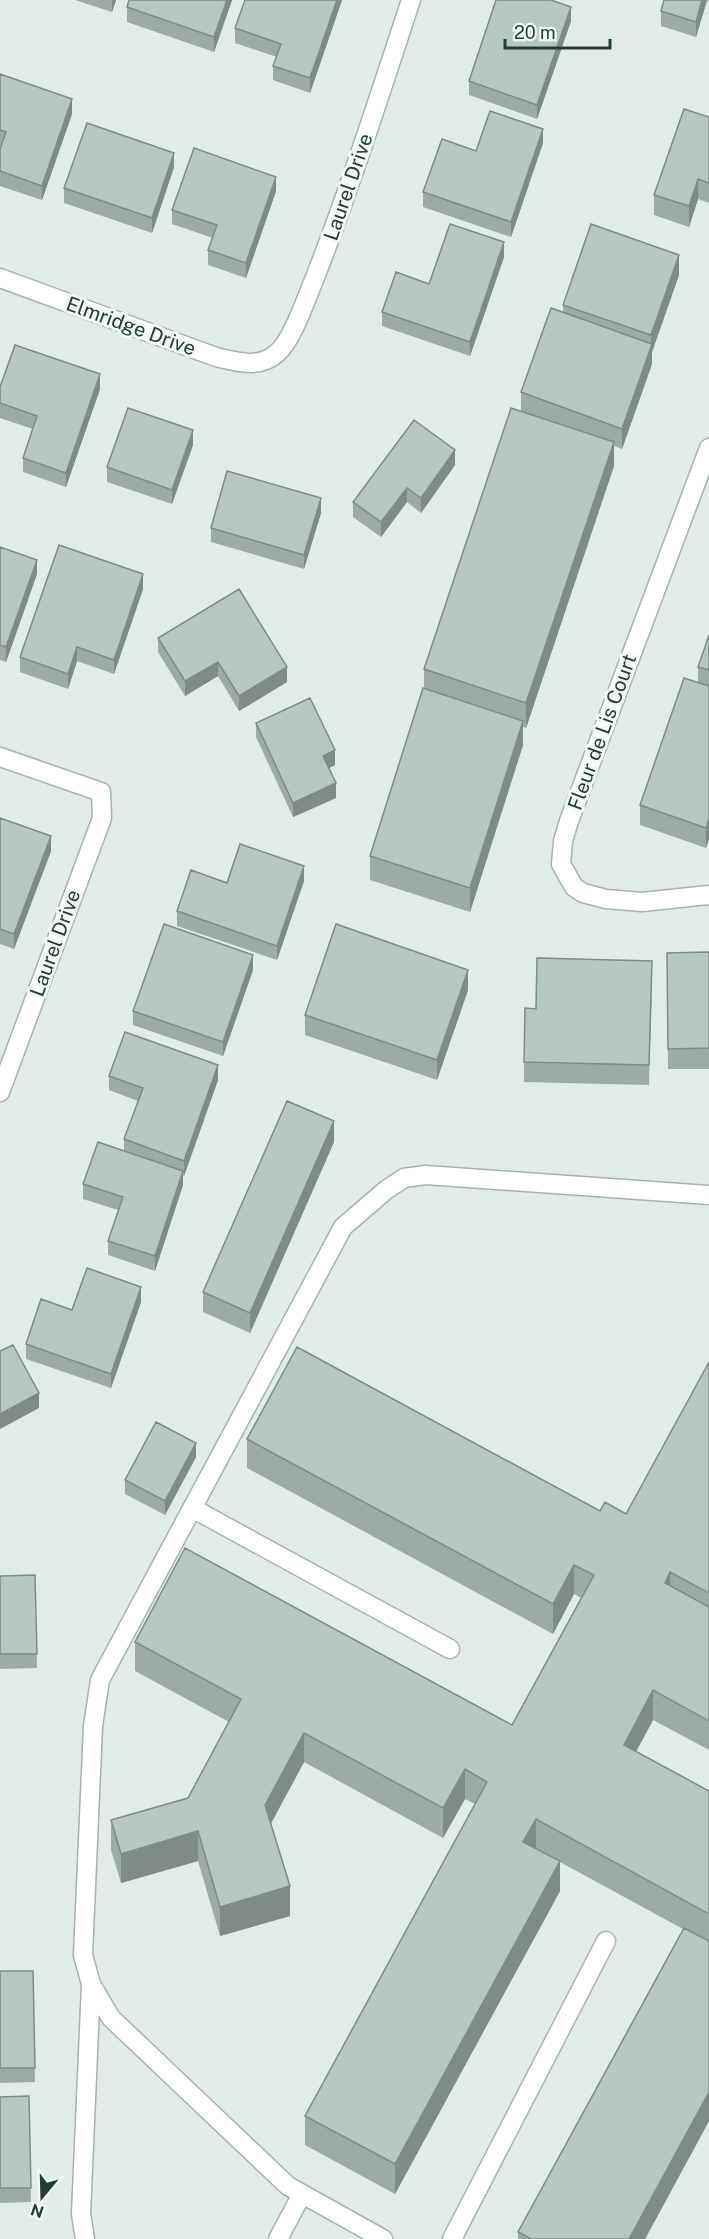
<svg xmlns="http://www.w3.org/2000/svg" width="709" height="2239" font-family="'Public Sans',sans-serif">
  <style>
    .lines { fill: none; stroke-linecap: round; stroke-linejoin: round }
    .lane-casing { stroke: #a3b4ae; stroke-width: 21 }
    .street-casing { stroke: #a3b4ae; stroke-width: 21 }
    .lane { stroke: #fff; stroke-width: 18 }
    .street { stroke: #fff; stroke-width: 18 }
    .wall { fill: #9daba5 }
    .shaded-wall { fill: #7f8b86 }
    .building { fill: #b6c7c0; stroke: #7f8b86; stroke-width: 1.5 }
    .labels { text-anchor: middle; dominant-baseline: central; stroke-width: 6; stroke-linejoin: round; paint-order: stroke }
    .street-label { font-size: 20px; fill: #203e36; stroke: #f2f9f5 }
  </style>
  <rect width="100%" height="100%" fill="#e1ece7"/>
  <g class="lines">
    <defs>
      <path id="lane" d="M 192,1508 L 450,1649
        M 85,2239 L 81,2214 L 91,1984
        M 278,2239 L 302,2194
        M 383,2239 L 288,2186 L 111,2018 L 91,1984 L 83,1955 L 93,1726 L 100,1680 L 343,1227 L 386,1190 L 404,1178 L 426,1175 L 709,1195
        M 452,2239 L 606,1941"/>
      <path id="street" d="M 0,278 L 216,357 C 237,362 260,369 277,353 C 292,341 306,299 314,280 C 350,188 380,94 411,0
        M 709,448 L 569,821 L 563,841 L 561,864 L 574,887 L 583,893 L 606,899 L 642,902 L 709,895
        M 0,757 L 101,792 L 102,818 L 0,1092"/>
    </defs>
    <!-- lane casing -->
    <use href="#lane" class="lane-casing"/>
    <!-- street casing -->
    <use href="#street" class="street-casing"/>
    <!-- lane -->
    <use href="#lane" class="lane"/>
    <!-- street -->
    <use href="#street" class="street"/>
  </g>
  <!-- wall -->
  <path class="wall" d="M 75,0 L 116,0 L 112,12 Z
    M 129,0 L 232,0 L 214,52 L 127,22 L 127,7 Z
    M 245,0 L 342,0 L 310,93 L 273,80 L 273,66 L 277,57 L 235,43 L 235,28 Z
    M 664,0 L 709,0 L 709,1 L 707,1 L 696,37 L 661,26 L 661,11 Z
    M 571,21 L 537,119 L 469,95 L 469,81 Z
    M 0,74 L 72,114 L 42,200 L 0,186 L 0,149 L 1,145 L 0,145 Z
    M 709,117 L 709,203 L 698,199 L 689,227 L 654,215 L 654,195 Z
    M 543,143 L 511,237 L 423,207 L 423,192 L 476,151 Z
    M 174,167 L 152,233 L 64,203 L 64,188 Z
    M 276,191 L 246,278 L 208,265 L 208,250 L 213,238 L 172,224 L 172,210 Z
    M 504,257 L 470,356 L 382,326 L 382,312 L 429,284 Z
    M 679,275 L 652,352 L 652,364 L 622,449 L 614,446 L 614,466 L 526,728 L 523,727 L 523,745 L 470,912 L 370,880 L 370,856 L 424,689 L 424,669 L 521,411 L 521,392 L 563,313 L 563,305 Z
    M 0,387 L 100,389 L 66,487 L 23,472 L 23,458 L 33,429 L 0,418 Z
    M 193,445 L 172,504 L 107,482 L 107,467 Z
    M 455,465 L 421,513 L 407,502 L 381,537 L 353,517 L 353,502 Z
    M 321,513 L 304,569 L 211,542 L 211,528 Z
    M 0,547 L 37,574 L 6,662 L 0,660 Z
    M 143,589 L 114,674 L 77,661 L 68,689 L 20,672 L 20,657 Z
    M 709,635 L 709,839 L 706,848 L 640,825 L 640,805 L 698,682 L 698,667 Z
    M 158,638 L 287,682 L 239,711 L 218,676 L 185,696 L 158,652 Z
    M 256,723 L 335,765 L 329,768 L 336,798 L 293,817 L 256,737 Z
    M 0,818 L 51,851 L 14,949 L 0,944 Z
    M 304,881 L 277,960 L 177,926 L 177,911 Z
    M 709,952 L 709,1069 L 668,1069 L 667,953 Z
    M 253,970 L 223,1056 L 133,1025 L 133,1011 Z
    M 652,981 L 649,1085 L 524,1082 L 524,1062 L 536,1009 Z
    M 468,990 L 437,1080 L 305,1035 L 305,1015 Z
    M 109,1076 L 218,1080 L 184,1176 L 183,1175 L 183,1185 L 155,1271 L 108,1255 L 108,1241 L 118,1210 L 83,1199 L 83,1184 L 124,1151 L 124,1139 L 138,1101 L 109,1090 Z
    M 334,1142 L 250,1333 L 203,1312 L 203,1292 Z
    M 141,1302 L 111,1388 L 26,1359 L 26,1344 L 72,1310 Z
    M 709,1362 L 709,1750 L 653,1720 L 636,1751 L 709,1791 L 709,2121 L 645,2239 L 518,2239 L 518,2232 L 683,1929 L 560,1862 L 560,1891 L 395,2194 L 305,2145 L 305,2116 L 475,1804 L 465,1799 L 443,1838 L 304,1762 L 271,1824 L 290,1916 L 220,1936 L 198,1861 L 121,1883 L 111,1850 L 111,1820 L 188,1798 L 229,1722 L 135,1671 L 135,1642 L 512,1725 L 581,1598 L 574,1594 L 553,1634 L 247,1468 L 247,1439 L 600,1511 L 626,1514 Z
    M 196,1457 L 165,1515 L 125,1494 L 125,1480 Z
    M 35,1575 L 37,1668 L 0,1669 L 0,1576 Z
    M 0,1971 L 33,1971 L 35,2082 L 0,2083 Z
    M 29,2096 L 31,2202 L 0,2203 L 0,2097 Z"/>
  <!-- shaded-wall -->
  <path class="shaded-wall" d="M 112,0 L 116,0 L 112,12 Z
    M 227,0 L 232,0 L 214,52 L 214,37 Z
    M 337,0 L 342,0 L 310,93 L 310,78 Z
    M 702,0 L 707,0 L 696,37 L 696,22 Z
    M 571,7 L 571,21 L 537,119 L 537,105 Z
    M 72,99 L 72,114 L 42,200 L 42,186 Z
    M 543,129 L 543,143 L 511,237 L 511,222 Z
    M 174,153 L 174,167 L 152,233 L 152,218 Z
    M 276,177 L 276,191 L 246,278 L 246,263 Z
    M 698,179 L 698,199 L 689,227 L 689,206 Z
    M 504,242 L 504,257 L 470,356 L 470,342 Z
    M 679,255 L 679,275 L 652,352 L 652,364 L 622,449 L 622,429 L 651,347 L 651,335 Z
    M 100,374 L 100,389 L 66,487 L 66,473 Z
    M 193,430 L 193,445 L 172,504 L 172,490 Z
    M 614,442 L 614,466 L 526,728 L 526,703 Z
    M 455,450 L 455,465 L 421,513 L 421,498 Z
    M 407,488 L 407,502 L 381,537 L 381,522 Z
    M 321,498 L 321,513 L 304,569 L 304,555 Z
    M 37,560 L 37,574 L 6,662 L 6,647 Z
    M 143,574 L 143,589 L 114,674 L 114,660 Z
    M 77,647 L 77,661 L 68,689 L 68,674 Z
    M 218,662 L 218,676 L 185,696 L 185,681 Z
    M 287,667 L 287,682 L 239,711 L 239,696 Z
    M 523,721 L 523,745 L 470,912 L 470,888 Z
    M 335,750 L 335,765 L 323,771 L 323,756 Z
    M 336,783 L 336,798 L 293,817 L 293,803 Z
    M 709,819 L 709,839 L 706,848 L 706,828 Z
    M 51,836 L 51,851 L 14,949 L 14,934 Z
    M 304,866 L 304,881 L 277,960 L 277,946 Z
    M 253,955 L 253,970 L 223,1056 L 223,1042 Z
    M 468,970 L 468,990 L 437,1080 L 437,1060 Z
    M 218,1065 L 218,1080 L 184,1176 L 184,1161 Z
    M 334,1121 L 334,1142 L 250,1333 L 250,1313 Z
    M 183,1171 L 183,1185 L 155,1271 L 155,1256 Z
    M 141,1287 L 141,1302 L 111,1388 L 111,1374 Z
    M 39,1393 L 39,1408 L 0,1429 L 0,1414 Z
    M 196,1443 L 196,1457 L 165,1515 L 165,1501 Z
    M 574,1565 L 574,1594 L 553,1634 L 553,1604 Z
    M 670,1572 L 670,1602 L 665,1583 Z
    M 653,1690 L 653,1720 L 624,1774 L 624,1745 Z
    M 304,1733 L 304,1762 L 265,1834 L 265,1805 Z
    M 465,1769 L 465,1799 L 443,1838 L 443,1808 Z
    M 536,1819 L 536,1849 L 523,1842 Z
    M 198,1831 L 198,1861 L 121,1883 L 121,1854 Z
    M 560,1861 L 560,1891 L 395,2194 L 395,2164 Z
    M 290,1886 L 290,1916 L 220,1936 L 220,1907 Z
    M 709,2092 L 709,2121 L 645,2239 L 629,2239 Z"/>
  <!-- building -->
  <path class="building" d="M 129,0 L 227,0 L 214,37 L 127,7 Z
    M 245,0 L 337,0 L 310,78 L 273,66 L 281,44 L 235,28 Z
    M 496,0 L 551,0 L 571,7 L 537,105 L 469,81 Z
    M 664,0 L 702,0 L 696,22 L 661,11 Z
    M 0,74 L 72,99 L 42,186 L 0,171 L 0,149 L 6,132 L 0,130 Z
    M 684,109 L 709,117 L 709,183 L 698,179 L 689,206 L 654,195 Z
    M 490,111 L 543,129 L 511,222 L 423,192 L 442,139 L 476,151 Z
    M 87,123 L 174,153 L 152,218 L 64,188 Z
    M 194,148 L 276,177 L 246,263 L 208,250 L 217,225 L 172,210 Z
    M 450,224 L 504,242 L 470,342 L 382,312 L 396,272 L 429,284 Z
    M 591,224 L 679,255 L 651,335 L 563,305 Z
    M 551,308 L 652,344 L 622,429 L 521,392 Z
    M 15,345 L 100,374 L 66,473 L 23,458 L 37,416 L 0,403 L 0,387 Z
    M 128,408 L 193,430 L 172,490 L 107,467 Z
    M 511,408 L 614,442 L 526,703 L 424,669 Z
    M 414,420 L 455,450 L 421,498 L 407,488 L 381,522 L 353,502 Z
    M 227,471 L 321,498 L 304,555 L 211,528 Z
    M 59,545 L 143,574 L 114,660 L 77,647 L 68,674 L 20,657 Z
    M 0,547 L 37,560 L 6,647 L 0,645 Z
    M 239,589 L 287,667 L 239,696 L 218,662 L 185,681 L 158,638 Z
    M 709,635 L 709,670 L 698,667 Z
    M 684,678 L 709,686 L 709,819 L 706,828 L 640,805 Z
    M 423,688 L 523,721 L 470,888 L 370,856 Z
    M 310,698 L 335,750 L 323,756 L 336,783 L 293,803 L 256,723 Z
    M 0,818 L 51,836 L 14,934 L 0,929 Z
    M 240,844 L 304,866 L 277,946 L 177,911 L 191,870 L 227,883 Z
    M 164,924 L 253,955 L 223,1042 L 133,1011 Z
    M 336,924 L 468,970 L 437,1060 L 305,1015 Z
    M 709,952 L 709,1048 L 668,1049 L 667,953 Z
    M 537,958 L 652,961 L 649,1065 L 524,1062 L 525,1008 L 536,1009 Z
    M 125,1032 L 218,1065 L 184,1161 L 124,1139 L 143,1088 L 109,1076 Z
    M 287,1101 L 334,1121 L 250,1313 L 203,1292 Z
    M 98,1142 L 183,1171 L 155,1256 L 108,1241 L 123,1197 L 83,1184 Z
    M 87,1268 L 141,1287 L 111,1374 L 26,1344 L 41,1299 L 72,1310 Z
    M 13,1345 L 39,1393 L 0,1414 L 0,1351 Z
    M 297,1347 L 600,1511 L 605,1502 L 626,1514 L 709,1362 L 709,1593 L 670,1572 L 665,1583 L 709,1607 L 709,1721 L 653,1690 L 624,1745 L 709,1791 L 709,1914 L 536,1819 L 523,1842 L 560,1861 L 395,2164 L 305,2116 L 487,1782 L 465,1769 L 443,1808 L 304,1733 L 265,1805 L 290,1886 L 220,1907 L 198,1831 L 121,1854 L 111,1820 L 188,1798 L 241,1699 L 135,1642 L 185,1548 L 512,1725 L 594,1575 L 574,1565 L 553,1604 L 247,1439 Z
    M 156,1422 L 196,1443 L 165,1501 L 125,1480 Z
    M 35,1575 L 37,1654 L 0,1654 L 0,1576 Z
    M 684,1928 L 709,1941 L 709,2092 L 629,2239 L 531,2239 L 518,2232 Z
    M 0,1971 L 33,1971 L 35,2068 L 0,2068 Z
    M 29,2096 L 31,2188 L 0,2188 L 0,2097 Z"/>
  <g class="labels">
    <!-- street labels -->
    <g class="street-label">
      <text transform="translate(348 187) rotate(-71)">Laurel Drive</text>
      <text transform="translate(131 326) rotate(20)">Elmridge Drive</text>
      <text transform="translate(602 732) rotate(-70)">Fleur de Lis Court</text>
      <text transform="translate(55 943) rotate(-70)">Laurel Drive</text>
    </g>
  </g>
  <!-- north arrow -->
  <g transform="translate(42 2197) rotate(199)" stroke="#f2f9f5" stroke-width="4.5" paint-order="stroke">
  <path d="M0-4.5L10 22L0 15L-10 22Z" fill="#203e36"/>
  <text y="-9" font-size="16" font-weight="bold" text-anchor="middle" fill="#203e36">N</text>
  </g>
  <!-- scale -->
  <path d="M505 39v9h105v-9" fill="none" stroke="#203e36" stroke-width="3"/>
  <text x="514" y="39" font-size="18" fill="#203e36" stroke="#f2f9f5" stroke-width="4.5" paint-order="stroke">20 m</text>
</svg>
